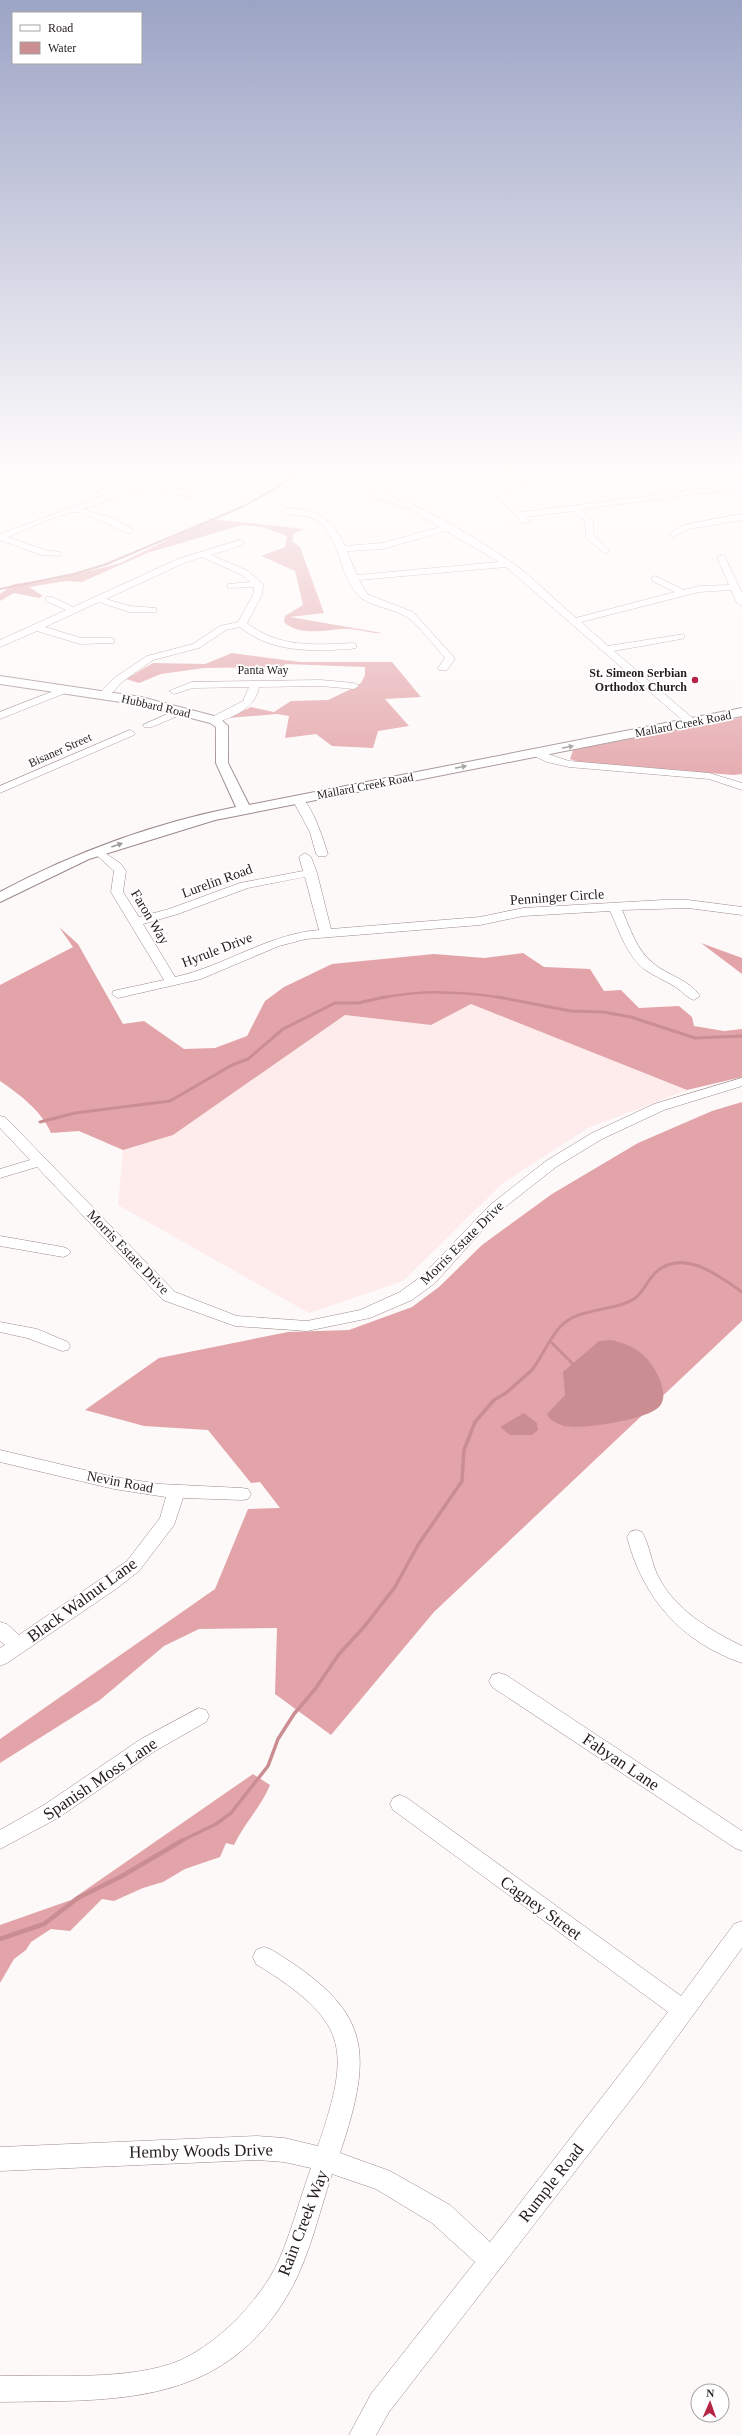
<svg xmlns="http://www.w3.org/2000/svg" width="742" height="2435" font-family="'Times New Roman',serif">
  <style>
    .built { fill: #feebec }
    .forest { fill: #e3a4a9 }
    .water { fill: #ca8d91 }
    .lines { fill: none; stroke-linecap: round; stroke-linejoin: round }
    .stream-far4 { stroke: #ca8d91; stroke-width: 2 }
    .stream-far3 { stroke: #ca8d91; stroke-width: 2.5 }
    .stream-far2 { stroke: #ca8d91; stroke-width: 3 }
    .stream-far1 { stroke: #ca8d91; stroke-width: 3.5 }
    .stream { stroke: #ca8d91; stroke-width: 4.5 }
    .minor-casing { stroke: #9d898a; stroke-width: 1 }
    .major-casing { stroke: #9d898a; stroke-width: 2 }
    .minor { fill: #fff; fill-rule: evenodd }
    .major { fill: #fff; fill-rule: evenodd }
    .oneway { fill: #9c9999 }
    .poi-dot { fill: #b62445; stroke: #fff; stroke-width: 1.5 }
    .labels { text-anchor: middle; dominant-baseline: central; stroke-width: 3.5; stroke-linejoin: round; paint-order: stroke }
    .far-street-label { font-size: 12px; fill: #241c1c; stroke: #fff }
    .far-poi-label { font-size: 12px; font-weight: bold; fill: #241c1c; stroke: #fff; text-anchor: end }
    .street-label { font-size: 14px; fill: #241c1c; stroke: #fff }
    .near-street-label { font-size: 17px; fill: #241c1c; stroke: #fff }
  </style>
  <rect width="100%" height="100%" fill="#fef9f9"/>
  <!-- built -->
  <path class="built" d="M 471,1004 L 687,1090 L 588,1128 L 503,1183 L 403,1281 L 309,1313 L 118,1205 L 123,1150 L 173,1135 L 345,1015 L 431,1025 Z"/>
  <!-- forest -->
  <path class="forest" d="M 211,519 L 304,529 L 294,533 L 292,541 L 300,547 L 324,613 L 290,617 L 382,633 C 371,634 360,629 348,629 C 329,628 300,638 284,622 L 285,616 L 303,605 L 295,571 L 261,556 L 285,547 L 287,536 L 263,527 L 242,525 L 147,553 L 82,582 L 66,581 L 29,587 L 43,596 L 39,598 L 14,593 L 0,601 L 0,594 L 14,584 L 56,579 L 118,564 Z
    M 232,653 L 300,662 L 392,662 L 421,697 L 385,699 L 409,726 L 378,731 L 373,748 L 332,746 L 316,734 L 285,738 L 289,716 L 277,714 L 228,718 L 251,707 L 274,712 L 291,701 L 328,700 L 349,690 L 361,683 L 365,675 L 365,667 L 285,664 L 283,667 L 204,668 L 161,674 L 139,683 L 126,679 L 153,663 L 205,664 Z
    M 742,717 L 742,774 L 734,775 L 581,763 L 570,759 L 573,750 L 701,725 L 711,725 Z
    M 59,927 L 78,944 L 123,1024 L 144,1021 L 184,1049 L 215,1048 L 247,1036 L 265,1001 L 284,987 L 332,964 L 434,954 L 484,958 L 523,953 L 544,967 L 590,969 L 604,991 L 621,990 L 639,1008 L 679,1006 L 692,1017 L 694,1026 L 724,1031 L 742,1029 L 742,1077 L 687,1090 L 471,1004 L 431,1025 L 345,1015 L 173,1135 L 123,1150 L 79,1131 L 51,1133 C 42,1111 19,1094 0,1081 L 0,985 L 73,947 Z
    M 701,943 L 742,958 L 742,974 Z
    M 742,1102 L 742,1321 L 434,1612 L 331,1735 L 275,1694 L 277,1628 L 199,1629 L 164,1646 L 100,1700 L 0,1763 L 0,1739 L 215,1589 L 248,1509 L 280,1508 L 260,1482 L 251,1483 L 208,1430 L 144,1426 L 85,1410 L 159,1358 L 288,1332 L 349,1330 L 412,1307 L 439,1287 L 482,1245 L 552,1194 L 638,1143 L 712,1111 Z
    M 253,1774 L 270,1785 C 261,1807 244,1824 234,1845 L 226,1843 L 220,1857 L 185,1869 L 163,1882 L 143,1888 L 114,1901 L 102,1899 L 70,1931 L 51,1929 L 31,1942 L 26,1950 L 14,1959 L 0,1983 L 0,1925 L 71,1900 Z"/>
  <!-- water -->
  <path class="water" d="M 611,1340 C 621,1342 633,1346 641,1353 C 653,1362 672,1394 659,1407 C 646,1420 581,1430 564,1426 C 559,1424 554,1422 550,1419 L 547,1414 L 565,1395 L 563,1372 L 599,1341 Z
    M 524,1413 L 537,1423 L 538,1430 L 532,1435 L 510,1435 L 500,1427 Z"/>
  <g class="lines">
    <!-- stream-far4 -->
    <path class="stream-far4" d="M 0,589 L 74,574 L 104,565 L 242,507 L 278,487 L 291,477 L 291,470"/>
    <!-- stream-far3 -->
    <path class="stream-far3" d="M 381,998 C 419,990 465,991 503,998"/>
    <!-- stream-far2 -->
    <path class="stream-far2" d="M 498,997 L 571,1011 L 603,1012 L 631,1017 L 695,1038 L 742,1036
      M 40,1122 L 75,1113 L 170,1101 L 232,1065 L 248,1059 L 283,1029 L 335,1003 L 358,1003 L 385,997
      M 552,1343 L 574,1365
      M 532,1370 C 542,1357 549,1339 560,1327 C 578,1307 614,1312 634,1299 C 643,1293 647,1281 655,1273 C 683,1247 719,1276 742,1292"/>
    <!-- stream-far1 -->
    <path class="stream-far1" d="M 181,1841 L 216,1824 L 231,1813 L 268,1766 L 278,1739 L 294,1714 L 316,1688 L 339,1654 L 364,1627 L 395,1587 L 418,1545 L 462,1481 L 464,1450 L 475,1422 L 494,1400 L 506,1393 L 533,1369"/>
    <!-- stream -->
    <path class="stream" d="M 0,1939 L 44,1924 L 78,1898 L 122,1876 L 183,1840"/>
    <defs>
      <path id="minor" d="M 180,470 L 192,470 L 160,482 L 191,493 L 191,497 L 185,497 L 152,485 L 83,509 L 115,519 L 132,529 L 132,533 C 123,535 89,511 75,512 C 64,512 21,532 8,537 L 45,550 L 60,552 L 60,556 L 41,555 L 0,540 L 0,534 L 105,495 L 86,486 L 86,478 L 91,471 L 98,473 L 94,478 L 94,485 L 112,492 Z
        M 466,470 L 475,470 L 494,486 L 607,470 L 628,470 L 624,472 L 499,490 L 522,512 L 742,484 L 742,488 L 582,509 L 593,520 L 593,534 L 609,551 L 605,554 L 586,537 L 585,521 L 573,511 L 526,517 L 530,522 L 523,524 L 509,508 Z
        M 374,493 C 395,488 491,547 511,562 C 534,578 554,599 576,618 L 675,592 L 652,581 L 652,577 L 655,576 L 684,590 L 699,586 L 729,585 L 717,557 L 724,555 L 742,593 L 742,606 L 737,603 L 731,590 L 699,592 L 581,622 L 608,646 L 684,634 L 684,638 L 681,639 L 614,651 L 696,721 L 696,725 L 688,725 L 506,567 L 359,580 L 367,594 L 413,612 L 452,655 L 455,659 L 447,670 L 439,670 L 438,668 L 445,658 C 436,648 416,621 405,616 C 394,609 370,606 360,597 C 339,578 342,541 318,521 C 307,512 288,518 281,511 C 285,507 290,509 295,509 C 320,510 335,524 345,546 L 382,543 L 440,527 L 410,509 L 374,497 ZM 446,531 L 499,562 L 357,575 L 347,551 L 383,549 Z
        M 742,514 L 742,520 L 688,529 L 673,537 L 669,534 L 683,525 Z
        M 240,540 L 243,541 L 243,545 L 211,555 L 248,571 L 263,584 L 262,595 L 247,623 C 279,648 315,645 353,643 L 356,644 L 356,648 C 349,650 340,649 332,650 C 298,651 267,649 240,627 L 226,630 L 199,648 L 153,660 L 122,682 L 109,696 L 101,696 L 101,692 L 114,678 L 147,656 L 193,644 L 220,626 L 238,622 L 253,595 L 254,587 L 228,588 L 228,584 L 250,582 L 242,575 L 202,557 L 184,563 L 106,599 L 130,606 L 156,608 L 156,612 L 129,612 L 99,602 L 45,627 L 81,638 L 111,638 L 114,639 L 114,643 L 80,644 L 37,631 L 0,647 L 0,640 L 66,610 L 46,601 L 46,597 L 52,597 L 73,607 L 178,559 Z
        M 321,680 L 354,683 L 359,686 L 354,689 L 321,686 L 259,687 C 256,707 233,718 214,723 L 210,722 L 210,718 L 243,701 L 249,687 L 193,688 L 174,694 L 169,691 L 192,682 Z
        M 64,687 L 68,688 L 68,692 L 0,719 L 0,712 Z
        M 181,708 L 185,709 L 185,713 L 152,727 L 144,727 L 143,725 Z
        M 130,730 L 135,733 L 134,735 L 0,793 L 0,786 Z
        M 536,750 L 569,761 L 709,773 L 742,783 L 742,790 L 709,779 L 569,767 L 547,762 L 532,755 L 532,751 Z
        M 298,796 C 311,799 324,842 328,854 L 326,856 L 318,856 L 316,854 L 310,832 L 292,799 Z
        M 98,848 L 121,864 L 126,871 L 123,892 L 139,917 L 169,909 L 240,883 L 303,871 L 299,857 L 305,853 L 311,857 L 317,873 L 331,929 L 480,917 L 523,908 L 663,900 L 688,900 L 742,907 L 742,915 L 688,908 L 622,910 C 630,928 637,951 653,963 C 668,976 689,979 700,996 L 694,1000 C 687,998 681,990 674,986 C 664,980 654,976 644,969 C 627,956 619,930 610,911 L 523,916 L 480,925 L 306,939 L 279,946 L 201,979 L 118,998 L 112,994 L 113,991 L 164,980 L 111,892 L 114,871 L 92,851 ZM 305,877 L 319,930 C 268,934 225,966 175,977 L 143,924 L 178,914 L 248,888 Z
        M 742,1078 L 742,1086 L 664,1110 L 602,1139 L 556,1167 L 500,1211 L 435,1283 L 412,1300 L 370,1318 L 307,1331 L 235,1326 L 163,1300 L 37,1167 L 0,1178 L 0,1169 L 30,1160 L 0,1128 L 0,1116 L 5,1117 L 175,1292 L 237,1316 L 307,1321 L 360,1310 L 400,1292 L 423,1275 L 490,1205 L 546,1161 L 592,1133 L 654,1104 Z
        M 0,1236 L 63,1247 L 68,1249 L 71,1252 L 68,1255 L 63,1257 L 0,1246 Z
        M 0,1322 L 37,1329 L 68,1342 L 70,1346 L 68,1350 L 62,1351 L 27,1338 L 0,1332 Z
        M 0,1450 L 114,1477 L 160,1484 L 242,1488 L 248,1489 L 251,1494 L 248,1499 L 242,1500 L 183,1498 L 174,1525 L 139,1571 L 116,1589 L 7,1663 L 0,1666 L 0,1648 L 5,1645 L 0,1641 L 0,1622 L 7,1624 L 19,1635 L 127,1561 L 160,1518 L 166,1497 L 114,1489 L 0,1462 Z
        M 636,1530 L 642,1532 C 650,1546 651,1562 658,1576 C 675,1610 710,1630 742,1646 L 742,1663 C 681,1642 643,1598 627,1537 L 630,1532 Z
        M 499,1673 L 506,1675 L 742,1831 L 742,1851 L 735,1848 L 492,1687 L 489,1681 L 492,1675 Z
        M 199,1708 L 206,1710 L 209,1716 L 206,1722 L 155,1751 L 58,1818 L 0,1849 L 0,1830 L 44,1805 L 141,1739 Z
        M 400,1795 L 407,1798 L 681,1996 L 734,1924 L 742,1921 L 742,1948 L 642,2085 L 389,2412 L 376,2435 L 349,2435 L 371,2394 L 475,2262 L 432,2223 L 376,2189 L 332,2174 C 319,2213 310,2255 290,2291 C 224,2408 116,2400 0,2402 L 0,2376 C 53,2375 132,2381 181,2360 C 202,2350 221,2335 237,2319 C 254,2301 269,2282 279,2260 C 292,2230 300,2198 311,2168 L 284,2162 L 257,2160 L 0,2171 L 0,2147 L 257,2136 L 284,2138 L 318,2146 C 352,2047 348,2021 256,1964 L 253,1957 L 256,1950 L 264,1947 L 272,1950 C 370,2010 375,2048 340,2153 L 390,2171 L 450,2205 L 490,2242 L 668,2012 L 393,1810 L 390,1804 L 393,1798 Z"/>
      <path id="major" d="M 0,676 L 141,697 L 218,717 L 228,726 L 228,763 L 249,805 L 742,708 L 742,716 L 215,820 L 89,859 L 0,902 L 0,892 C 73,853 155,823 236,807 L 216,763 L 216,727 L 210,723 L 141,705 L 0,684 Z"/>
    </defs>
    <!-- minor casing -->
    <use href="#minor" class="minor-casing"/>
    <!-- major casing -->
    <use href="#major" class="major-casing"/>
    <!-- minor -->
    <use href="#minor" class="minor"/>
    <!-- major -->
    <use href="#major" class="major"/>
  </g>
  <!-- one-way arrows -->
  <defs><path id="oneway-solid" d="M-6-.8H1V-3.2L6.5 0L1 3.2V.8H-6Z"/></defs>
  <g class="oneway">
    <use href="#oneway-solid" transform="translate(568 747) rotate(-11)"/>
    <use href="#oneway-solid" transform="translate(461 767) rotate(-11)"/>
    <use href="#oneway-solid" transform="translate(117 845) rotate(-19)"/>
  </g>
  <!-- sky -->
  <linearGradient id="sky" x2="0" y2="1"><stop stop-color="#9ca4c5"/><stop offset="0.58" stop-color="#fffcfc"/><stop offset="1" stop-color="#fffcfc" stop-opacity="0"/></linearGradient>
  <rect width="742" height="811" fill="url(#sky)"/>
  <!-- markers -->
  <circle class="poi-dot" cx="695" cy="680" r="4"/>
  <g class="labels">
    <!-- far-street labels -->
    <g class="far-street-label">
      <text x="263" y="670">Panta Way</text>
      <text transform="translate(156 706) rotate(13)">Hubbard Road</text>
      <text transform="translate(683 724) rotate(-11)">Mallard Creek Road</text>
      <text transform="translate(60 750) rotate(-24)">Bisaner Street</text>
      <text transform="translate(365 786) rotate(-11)">Mallard Creek Road</text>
    </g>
    <!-- far-poi labels -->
    <g class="far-poi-label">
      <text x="687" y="673">St. Simeon Serbian<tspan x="687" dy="14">Orthodox Church</tspan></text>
    </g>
    <!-- street labels -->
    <g class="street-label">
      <text transform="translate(217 881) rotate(-20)">Lurelin Road</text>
      <text transform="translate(557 897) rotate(-4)">Penninger Circle</text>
      <text transform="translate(150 917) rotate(59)">Faron Way</text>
      <text transform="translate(217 950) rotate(-21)">Hyrule Drive</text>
      <text transform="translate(462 1243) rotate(-45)">Morris Estate Drive</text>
      <text transform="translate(128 1252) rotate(46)">Morris Estate Drive</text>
      <text transform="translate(120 1482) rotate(11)">Nevin Road</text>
    </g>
    <!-- near-street labels -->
    <g class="near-street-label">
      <text transform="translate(82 1600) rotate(-36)">Black Walnut Lane</text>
      <text transform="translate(621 1762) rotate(34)">Fabyan Lane</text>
      <text transform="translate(100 1779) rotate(-34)">Spanish Moss Lane</text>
      <text transform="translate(541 1908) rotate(36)">Cagney Street</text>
      <text transform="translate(201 2151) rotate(-1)">Hemby Woods Drive</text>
      <text transform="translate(551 2183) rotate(-52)">Rumple Road</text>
      <text transform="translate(303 2223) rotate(-69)">Rain Creek Way</text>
    </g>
  </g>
  <!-- legend -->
  <rect x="12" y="12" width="130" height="52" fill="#ffffff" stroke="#a7a4a4"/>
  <rect x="20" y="25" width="20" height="6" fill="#ffffff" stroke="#a7a4a4"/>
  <text x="48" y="32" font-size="12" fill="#241c1c">Road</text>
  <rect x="20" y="42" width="20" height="12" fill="#ca8d91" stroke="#a7a4a4"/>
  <text x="48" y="52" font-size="12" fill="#241c1c">Water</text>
  <!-- north arrow -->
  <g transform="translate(710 2403) rotate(2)"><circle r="19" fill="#ffffff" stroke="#a7a4a4"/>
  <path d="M0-3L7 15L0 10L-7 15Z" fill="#b62445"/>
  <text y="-6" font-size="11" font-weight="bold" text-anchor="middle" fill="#241c1c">N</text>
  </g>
</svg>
